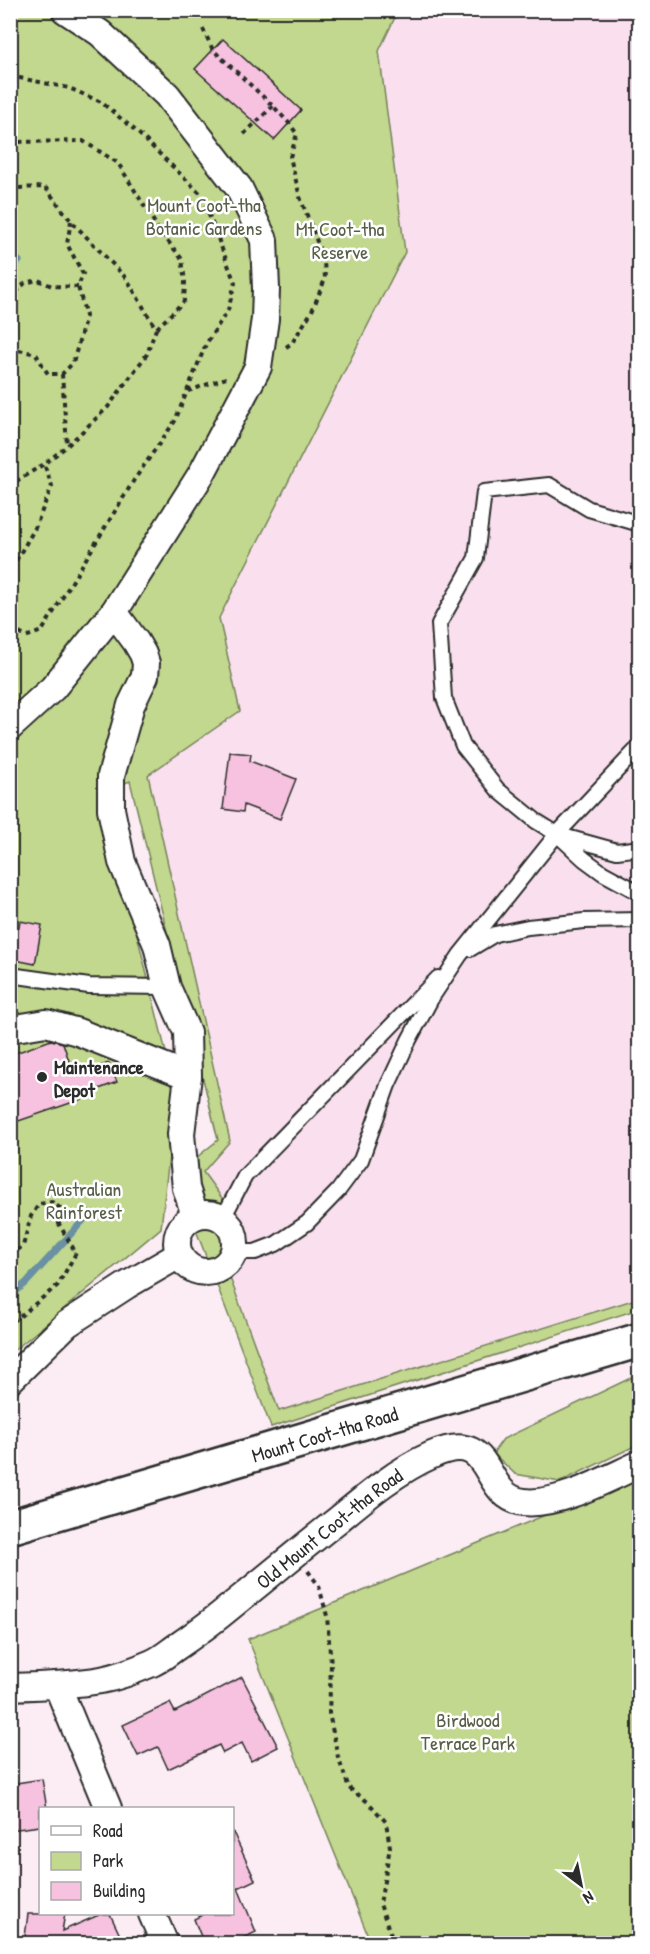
<svg xmlns="http://www.w3.org/2000/svg" width="650" height="1954" font-family="'Patrick Hand',sans-serif">
  <style>
    .built { fill: #fae0ee }
    .green { fill: #c2d88e; stroke: #76825c; stroke-width: 1.5 }
    .lines { fill: none; stroke-linecap: round; stroke-linejoin: round }
    .stream { stroke: #6990a3; stroke-width: 7 }
    .building { fill: #f6c2df; stroke: #2b2b2b; stroke-width: 1.5 }
    .service-casing { stroke: #2b2b2b; stroke-width: 18 }
    .minor-casing { stroke: #2b2b2b; stroke-width: 30 }
    .secondary-casing { stroke: #2b2b2b; stroke-width: 38 }
    .path { stroke: #2b2b2b; stroke-width: 4; stroke-dasharray: 4.5 4.5; stroke-linecap: butt }
    .service { stroke: #fff; stroke-width: 14 }
    .minor { stroke: #fff; stroke-width: 26 }
    .secondary { stroke: #fff; stroke-width: 33 }
    .poi-dot { fill: #2b2b2b; stroke: #fff; stroke-width: 2 }
    .labels { text-anchor: middle; dominant-baseline: central; stroke-width: 5; stroke-linejoin: round; paint-order: stroke }
    .park-label { font-size: 20px; fill: #585f49; stroke: #fff }
    .poi-label { font-size: 20px; font-weight: bold; fill: #2b2b2b; stroke: #fff; text-anchor: start }
    .street-label { font-size: 20px; fill: #2b2b2b; stroke: #fff }
  </style>
  <rect width="100%" height="100%" fill="#fcedf5"/>
  <filter id="ink" filterUnits="userSpaceOnUse"><feTurbulence type="fractalNoise" baseFrequency=".0167" numOctaves="2"/><feDisplacementMap in="SourceGraphic" scale="12" xChannelSelector="R" yChannelSelector="G"/><feConvolveMatrix kernelMatrix="1 2 1 2 8 2 1 2 1" color-interpolation-filters="sRGB"/></filter>
  <g filter="url(#ink)">
    <!-- built -->
    <path class="built" d="M 398,11 L 639,11 L 639,1298 L 279,1411 L 229,1275 L 245,1254 L 248,1234 L 203,1172 L 230,1141 L 147,775 L 240,711 L 219,618 L 404,252 L 379,50 Z"/>
    <!-- green -->
    <path class="green" d="M 10,11 L 398,11 L 379,51 L 405,252 L 219,618 L 240,711 L 148,775 L 230,1141 L 203,1172 L 248,1234 L 245,1254 L 229,1275 L 279,1411 L 639,1298 L 639,1309 L 271,1427 L 175,1175 L 218,1140 L 130,781 L 102,792 L 176,1093 L 161,1228 L 11,1353 Z
      M 639,1374 L 639,1444 L 560,1482 L 515,1474 L 493,1453 L 503,1439 Z
      M 639,1476 L 639,1943 L 371,1943 L 248,1639 Z"/>
    <g class="lines">
      <!-- stream -->
      <path class="stream" d="M 10,268 L 19,261
        M 10,1296 L 26,1283 L 90,1213"/>
    </g>
    <!-- building -->
    <path class="building" d="M 223,39 L 301,110 L 274,140 L 195,69 Z
      M 230,752 L 251,754 L 250,761 L 296,779 L 280,819 L 244,805 L 243,812 L 223,809 Z
      M 20,921 L 42,925 L 35,964 L 10,959 L 10,927 L 19,928 Z
      M 51,1040 L 63,1043 L 74,1076 L 109,1063 L 117,1082 L 81,1096 L 82,1099 L 10,1124 L 10,1055 Z
      M 242,1677 L 278,1747 L 251,1761 L 242,1743 L 223,1753 L 219,1745 L 168,1769 L 158,1747 L 138,1756 L 123,1725 L 170,1703 L 175,1712 Z
      M 42,1779 L 47,1809 L 40,1809 L 40,1826 L 10,1830 L 10,1784 Z
      M 232,1830 L 255,1880 L 238,1888 L 256,1932 L 231,1944 L 204,1944 L 194,1919 L 204,1914 L 232,1914 Z
      M 28,1914 L 65,1914 L 62,1931 L 101,1914 L 110,1914 L 124,1944 L 24,1944 Z"/>
    <g class="lines">
      <defs>
        <path id="service" d="M 640,524 L 589,509 L 549,485 L 484,492 L 476,558 L 439,624 L 444,698 L 463,746 L 498,790 L 536,821 L 557,834 L 584,859 L 603,873 L 640,893
          M 559,835 L 617,851 L 640,848
          M 470,949 L 495,934 L 528,927 L 584,921 L 640,920
          M 10,975 L 89,986 L 167,987
          M 223,1218 L 245,1176 L 438,978
          M 233,1252 L 255,1252 L 276,1244 L 307,1223 L 338,1191 L 361,1160 L 388,1085 L 409,1040 L 432,997 L 460,955 L 557,834 L 640,746"/>
        <g id="minor">
          <path d="M 114,612 L 136,642 L 143,654 L 146,663 L 145,676 L 131,705 L 111,776 L 111,809 L 122,862 L 157,945 L 167,987 L 187,1032 L 188,1076 L 181,1134 L 186,1188 L 195,1215"/>
          <path d="M 10,727 L 53,688 L 114,612 L 202,473 L 258,367 L 265,319 L 266,289 L 264,240 L 239,188 L 167,95 L 100,33 L 65,10"/>
          <path d="M 10,1029 L 46,1023 L 78,1032 L 188,1076"/>
          <circle cx="206" cy="1243" r="29"/>
          <path d="M 10,1380 L 67,1324 L 127,1285 L 179,1255"/>
          <path d="M 57,1685 L 108,1808"/>
          <path id="s1" d="M 10,1687 C 41,1686 71,1685 101,1680 C 118,1677 136,1670 152,1663 C 161,1659 168,1653 175,1648 C 194,1635 212,1622 230,1607 C 266,1578 302,1548 339,1519 C 368,1495 398,1470 432,1455 C 497,1426 479,1497 524,1502 C 558,1506 608,1478 640,1464"/>
          <path d="M 152,1914 L 165,1944"/>
        </g>
        <g id="secondary">
          <path id="s2" d="M 10,1527 L 640,1340"/>
        </g>
      </defs>
      <!-- service casing -->
      <use href="#service" class="service-casing"/>
      <!-- minor casing -->
      <use href="#minor" class="minor-casing"/>
      <!-- secondary casing -->
      <use href="#secondary" class="secondary-casing"/>
      <!-- path -->
      <path class="path" d="M 203,29 L 213,50 L 273,106 L 289,123 L 297,134 L 290,157 L 300,197 L 324,260 L 325,279 L 312,311 L 292,343 L 283,349
        M 10,76 L 69,88 L 101,102 L 136,131 L 201,194 L 235,283 L 228,310 L 206,344 L 175,421 L 134,480 L 42,631 L 25,637 L 12,627 L 14,564 L 35,528 L 52,486 L 44,464
        M 244,134 L 273,106
        M 10,142 L 83,141 L 118,163 L 159,230 L 182,259 L 185,282 L 184,301 L 156,329
        M 10,186 L 15,188 L 45,187 L 71,221 L 127,279 L 156,329 L 147,354 L 108,407 L 67,446 L 44,464 L 10,485
        M 10,299 L 25,283 L 38,280 L 52,286 L 78,287 L 83,274 L 67,244 L 71,221
        M 10,348 L 36,354 L 48,374 L 62,374 L 73,363 L 86,316 L 78,287
        M 62,374 L 67,445
        M 188,391 L 226,378
        M 10,1256 L 23,1246 L 31,1216 L 39,1204 L 52,1202 L 60,1208 L 59,1224 L 76,1253 L 58,1285 L 18,1318 L 10,1322
        M 308,1571 L 319,1586 L 327,1616 L 331,1665 L 329,1713 L 338,1757 L 349,1788 L 368,1802 L 386,1822 L 390,1847 L 380,1904 L 394,1944"/>
      <!-- service -->
      <use href="#service" class="service"/>
      <!-- minor -->
      <use href="#minor" class="minor"/>
      <!-- secondary -->
      <use href="#secondary" class="secondary"/>
    </g>
  </g>
  <!-- markers -->
  <circle class="poi-dot" cx="42" cy="1077" r="6"/>
  <g class="labels">
    <!-- park labels -->
    <g class="park-label">
      <text x="204" y="204">Mount Coot-tha<tspan x="204" dy="23">Botanic Gardens</tspan></text>
      <text x="340" y="228">Mt Coot-tha<tspan x="340" dy="23">Reserve</tspan></text>
      <text x="84" y="1188">Australian<tspan x="84" dy="23">Rainforest</tspan></text>
      <text x="468" y="1719">Birdwood<tspan x="468" dy="23">Terrace Park</tspan></text>
    </g>
    <!-- poi labels -->
    <g class="poi-label">
      <text x="54" y="1066">Maintenance<tspan x="54" dy="23">Depot</tspan></text>
    </g>
    <!-- street labels -->
    <g class="street-label">
      <text stroke="none"><textPath href="#s2" startOffset="328">Mount Coot-tha Road</textPath></text>
      <text stroke="none"><textPath href="#s1" startOffset="368">Old Mount Coot-tha Road</textPath></text>
    </g>
  </g>
  <!-- margin -->
  <rect width="650" height="1954" fill="none" stroke="#fff" stroke-width="36"/>
  <rect x="18" y="18" width="614" height="1918" fill="none" stroke="#2b2b2b" stroke-width="2" filter="url(#ink)"/>
  <!-- legend -->
  <rect x="39" y="1807" width="195" height="108" fill="#ffffff" stroke="#aaaaaa" stroke-width="1.5"/>
  <rect x="51" y="1826" width="30" height="9" fill="#ffffff" stroke="#aaaaaa" stroke-width="1.5"/>
  <text x="93" y="1837" font-size="18" fill="#2b2b2b">Road</text>
  <rect x="51" y="1852" width="30" height="18" fill="#c2d88e" stroke="#aaaaaa" stroke-width="1.5"/>
  <text x="93" y="1867" font-size="18" fill="#2b2b2b">Park</text>
  <rect x="51" y="1882" width="30" height="18" fill="#f6c2df" stroke="#aaaaaa" stroke-width="1.5"/>
  <text x="93" y="1897" font-size="18" fill="#2b2b2b">Building</text>
  <!-- north arrow -->
  <g transform="translate(581 1885) rotate(148)" stroke="#ffffff" stroke-width="4.5" paint-order="stroke">
  <path d="M0-4.5L10 22L0 15L-10 22Z" fill="#2b2b2b"/>
  <text y="-9" font-size="16" font-weight="bold" text-anchor="middle" fill="#2b2b2b">N</text>
  </g>
</svg>
